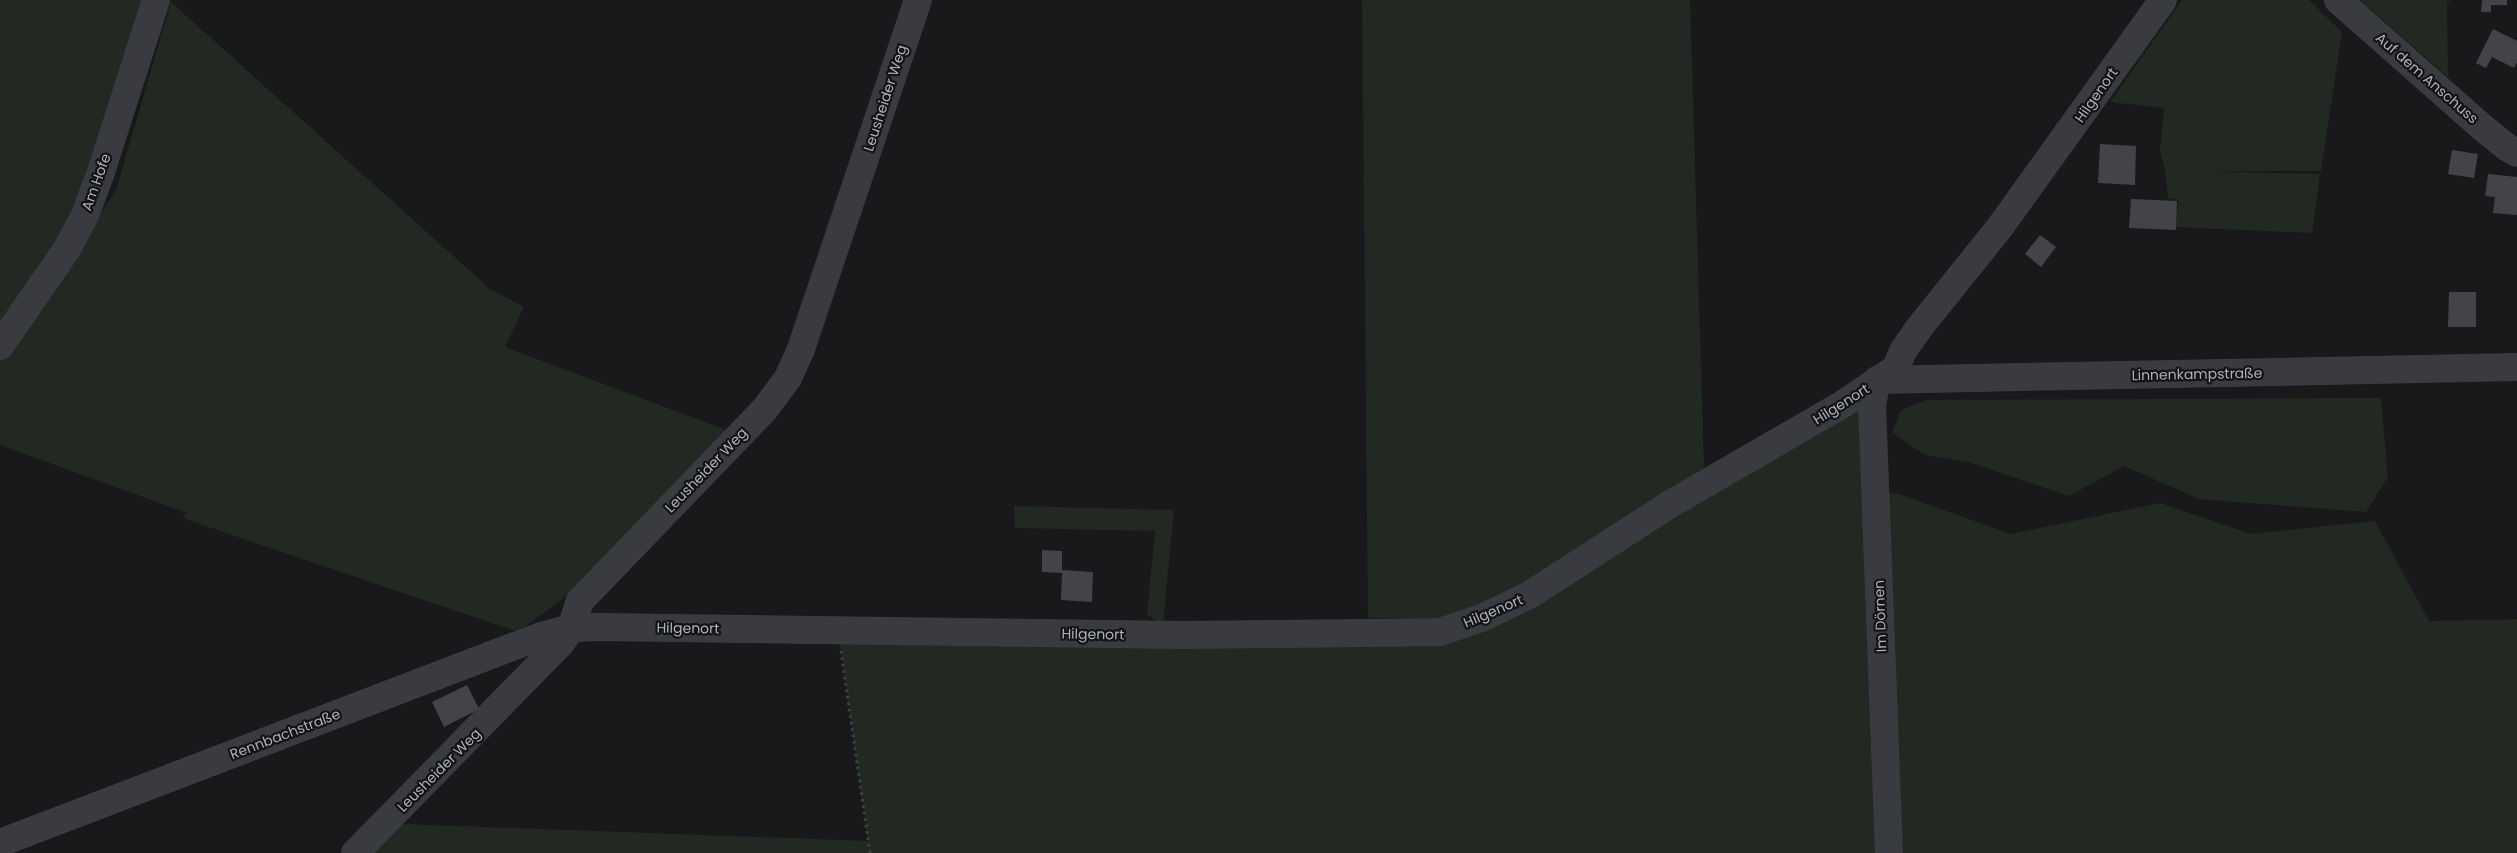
<svg xmlns="http://www.w3.org/2000/svg" width="2517" height="853" font-family="Poppins,sans-serif">
  <style>
    .green { fill: #212922 }
    .building { fill: #434448 }
    .lines { fill: none; stroke-linecap: round; stroke-linejoin: round }
    .path { stroke: #404247; stroke-width: 3; stroke-dasharray: 2.5 4; stroke-linecap: butt }
    .minor { stroke: #3a3b40; stroke-width: 28 }
    .labels { text-anchor: middle; dominant-baseline: central; stroke-width: 4.5; stroke-linejoin: round; paint-order: stroke }
    .street-label { font-size: 14px; fill: #acb1ba; stroke: #141416 }
  </style>
  <rect width="100%" height="100%" fill="#19191b"/>
  <!-- green -->
  <path class="green" d="M 0,0 L 146,0 L 89,175 L 60,240 L 0,332 Z
    M 1362,0 L 1690,0 L 1704,468 L 1672,497 L 1484,611 L 1438,618 L 1368,618 Z
    M 2182,0 L 2309,0 L 2342,32 L 2321,171 L 2208,171 L 2320,174 L 2312,233 L 2176,227 L 2178,200 L 2168,198 L 2165,170 L 2160,150 L 2164,108 L 2110,102 Z
    M 2360,0 L 2451,0 L 2447,3 L 2448,77 Z
    M 171,2 L 490,289 L 524,307 L 505,347 L 729,431 L 578,587 L 518,632 L 182,518 L 187,513 L 0,445 L 0,362 L 116,190 Z
    M 1877,380 L 1876,493 L 1899,494 L 2011,534 L 2160,503 L 2251,534 L 2375,521 L 2429,621 L 2517,619 L 2517,853 L 373,853 L 403,824 L 868,841 L 838,631 L 1440,632 Z
    M 2381,398 L 2388,477 L 2366,512 L 2199,499 L 2124,466 L 2069,496 L 1968,462 L 1925,455 L 1892,433 L 1901,410 L 1927,400 Z
    M 1014,506 L 1174,510 L 1163,624 L 1147,615 L 1155,531 L 1015,528 Z"/>
  <!-- building -->
  <path class="building" d="M 2482,0 L 2507,0 L 2507,5 L 2491,5 L 2491,12 L 2481,12 Z
    M 2493,29 L 2517,41 L 2517,62 L 2514,68 L 2492,57 L 2486,68 L 2476,63 Z
    M 2100,144 L 2136,146 L 2135,185 L 2098,183 Z
    M 2452,150 L 2478,154 L 2474,178 L 2448,174 Z
    M 2488,174 L 2517,177 L 2517,215 L 2493,213 L 2495,197 L 2485,196 Z
    M 2131,199 L 2177,201 L 2176,230 L 2129,228 Z
    M 2040,235 L 2056,247 L 2041,267 L 2025,254 Z
    M 2449,292 L 2476,292 L 2476,327 L 2448,327 Z
    M 1042,550 L 1062,551 L 1062,570 L 1093,572 L 1092,602 L 1061,600 L 1062,573 L 1042,572 Z
    M 467,685 L 479,709 L 444,727 L 432,702 Z"/>
  <g class="lines">
    <!-- path -->
    <path class="path" d="M 841,651 L 870,853"/>
    <!-- minor -->
    <path class="minor" d="M 2338,0 L 2483,128 L 2508,148 L 2517,153
      M 0,346 L 67,249 L 85,215 L 101,172 L 156,0
      M 1877,380 L 2517,367
      M 1877,380 L 1872,405 L 1889,853
      M 0,843 L 541,636 L 571,628 L 599,627 L 1183,635 L 1368,633 L 1440,632 L 1484,617 L 1531,594 L 1672,503 L 1843,404 L 1896,368 L 1903,351 L 1919,328 L 2000,227 L 2163,0
      M 355,853 L 561,643 L 571,628 L 580,601 L 765,409 L 788,378 L 801,349 L 918,0"/>
  </g>
  <g class="labels">
    <!-- street labels -->
    <g class="street-label">
      <text transform="translate(2427 78) rotate(41)">Auf dem Anschuss</text>
      <text transform="translate(2096 95) rotate(-55)">Hilgenort</text>
      <text transform="translate(885 98) rotate(-72)">Leusheider Weg</text>
      <text transform="translate(96 182) rotate(-70)">Am Hofe</text>
      <text transform="translate(2197 374) rotate(-1)">Linnenkampstraße</text>
      <text transform="translate(1841 404) rotate(-32)">Hilgenort</text>
      <text transform="translate(706 470) rotate(-46)">Leusheider Weg</text>
      <text transform="translate(1493 611) rotate(-23)">Hilgenort</text>
      <text transform="translate(1880 616) rotate(-92)">Im Dörnen</text>
      <text transform="translate(688 628) rotate(1)">Hilgenort</text>
      <text transform="translate(1093 634) rotate(1)">Hilgenort</text>
      <text transform="translate(285 734) rotate(-21)">Rennbachstraße</text>
      <text transform="translate(439 770) rotate(-45)">Leusheider Weg</text>
    </g>
  </g>
</svg>
